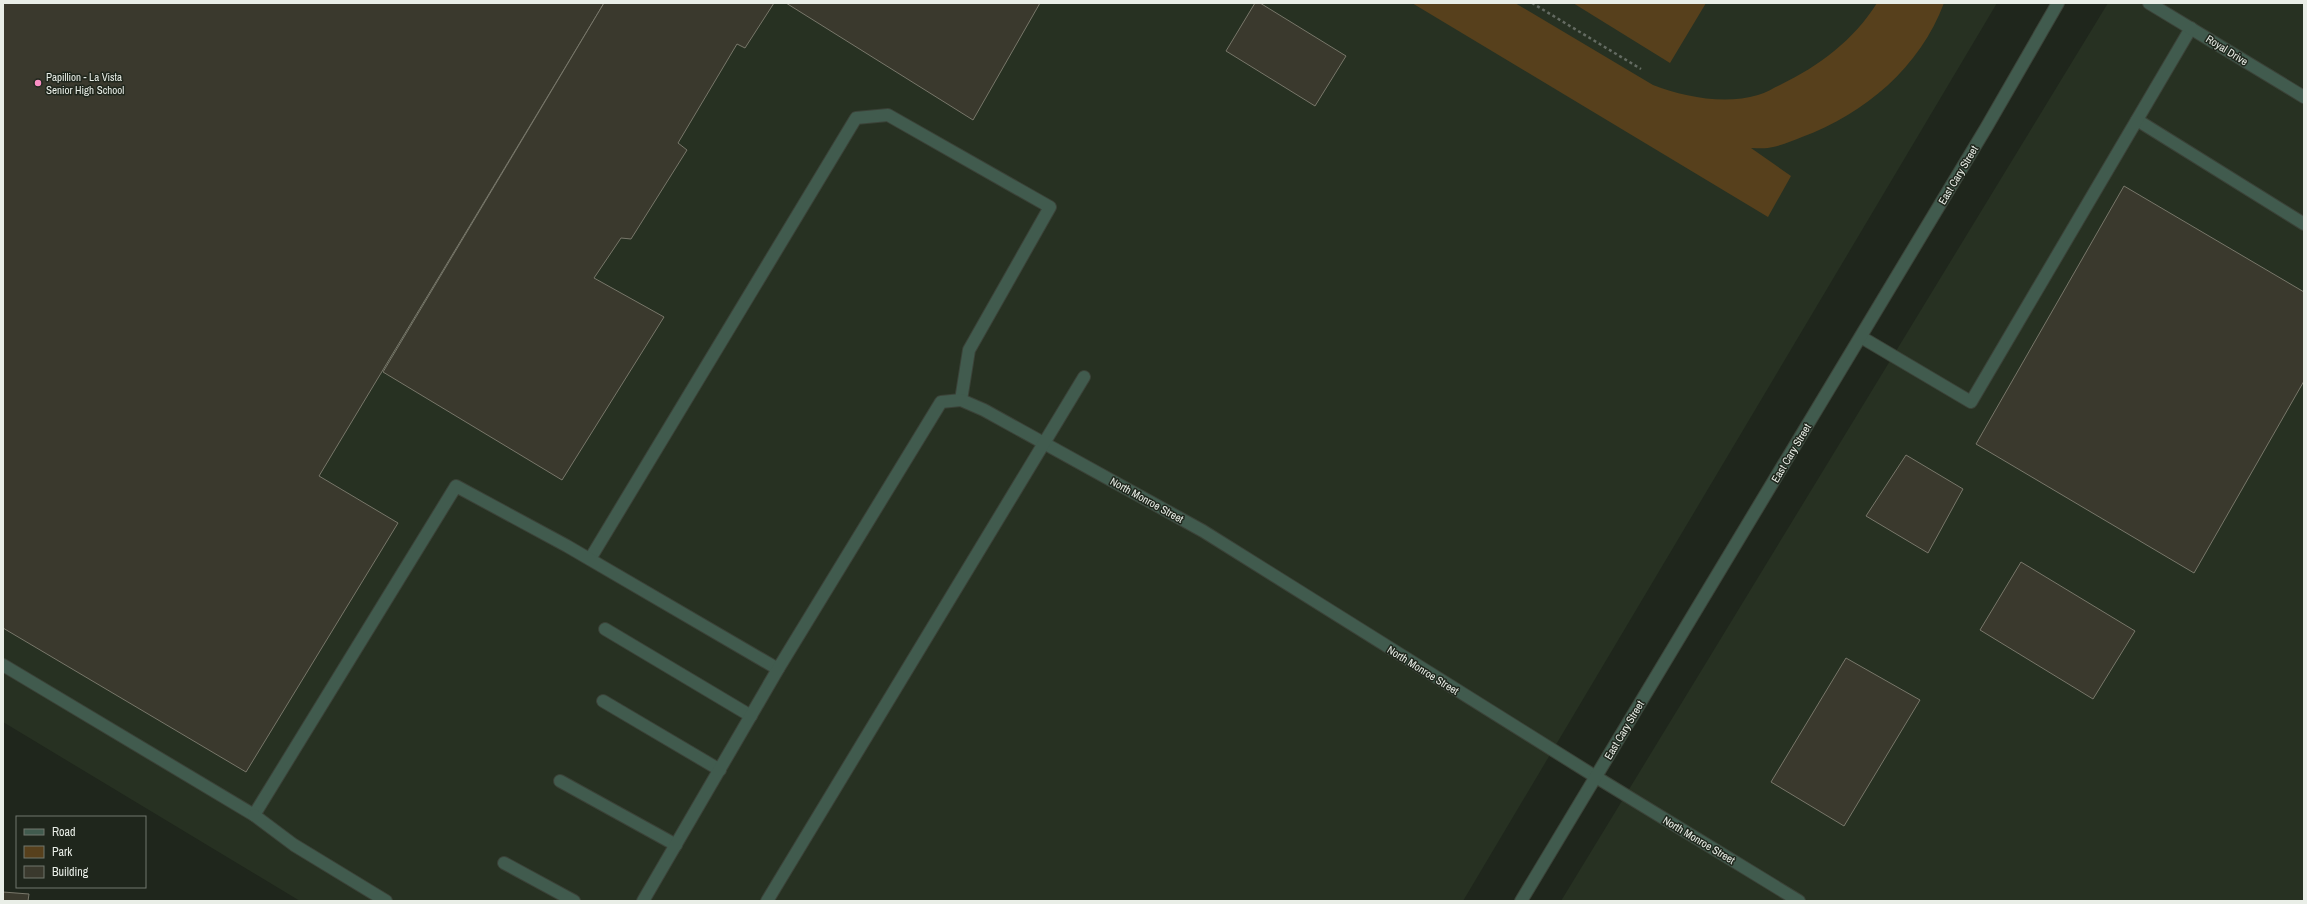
<svg xmlns="http://www.w3.org/2000/svg" width="2307" height="904" font-family="'Archivo Narrow',sans-serif">
<rect width="100%" height="100%" fill="#1f261c"/>
<!-- built -->
<g fill="#273122">
<path d="M3,3H1997L1463,901H300L3,722Z"/>
<path d="M2108,3H2304V901H1561Z"/>
</g>
<!-- green -->
<g fill="#57401c">
<path d="M1412,3H1515L1653,85C1684,97 1725,105 1758,95C1766,93 1773,88 1780,85C1819,66 1854,40 1877,3H1944C1920,67 1865,114 1802,137C1792,141 1782,145 1773,147C1766,149 1758,148 1751,148L1791,176L1768,217Z"/>
<path d="M1573,3H1706L1670,63Z"/>
</g>
<!-- building -->
<g fill="#3a392d" stroke="#78776a">
<path d="M3,3H604L319,476L398,523L246,772L3,628Z"/>
<path d="M604,3H774L745,48L737,44L678,143L687,150L631,239L621,238L594,278L664,317L562,480L383,372Z"/>
<path d="M786,3H1040L973,120Z"/>
<path d="M1255,3H1260L1346,56L1315,106L1226,51Z"/>
<path d="M2124,186L2304,292V381L2194,573L1976,444Z"/>
<path d="M1906,455L1963,489L1928,553L1866,516Z"/>
<path d="M2021,562L2135,631L2093,699L1980,630Z"/>
<path d="M1846,658L1920,700L1844,826L1771,782Z"/>
<path d="M3,892L29,894L28,901H3Z"/>
</g>
<g fill="none" stroke-linecap="round" stroke-linejoin="round">
<!-- lane casing -->
<g stroke="#3b4238" stroke-width="14">
<g id="lane">
<path d="M2137,120L2304,224"/>
<path d="M1861,337L1971,402L2191,28"/>
<path d="M590,559L856,118L888,115L1050,207L969,350L961,400"/>
<path d="M605,629L751,716"/>
<path d="M3,665L254,815L456,486L567,546L778,669"/>
<path d="M603,701L720,770"/>
<path d="M560,781L676,845"/>
<path d="M254,815L294,845L386,901"/>
<path d="M504,863L574,901"/>
<path d="M643,901L778,669L941,402L961,400L984,410L1203,531L1596,777"/>
<path d="M767,901L1084,377"/>
</g>
</g>
<!-- street casing -->
<g stroke="#3b4238" stroke-width="14">
<g id="street">
<path d="M2149,3L2304,97"/>
<path d="M1596,777L1799,901"/>
<path d="M1521,901L1986,128L2058,3"/>
</g>
</g>
<!-- path -->
<path stroke="#646b62" stroke-width="2.5" stroke-dasharray="3 3" stroke-linecap="butt" d="M1532,3L1641,69"/>
<!-- lane -->
<use href="#lane" stroke="#415b4e" stroke-width="12"/>
<!-- street -->
<use href="#street" stroke="#415b4e" stroke-width="12"/>
</g>
<!-- markers -->
<circle fill="#fb8fc4" stroke="#1f261c" stroke-width="1.5" cx="38" cy="83" r="4"/>
<g text-anchor="middle" dominant-baseline="central" stroke-width="3" stroke-linejoin="round" paint-order="stroke">
<!-- street labels -->
<g font-size="11" fill="#e9eee7" stroke="#1f261c">
<text transform="translate(2227 50) rotate(32)">Royal Drive</text>
<text transform="translate(1958 175) rotate(-59)">East Cary Street</text>
<text transform="translate(1791 453) rotate(-59)">East Cary Street</text>
<text transform="translate(1147 500) rotate(29)">North Monroe Street</text>
<text transform="translate(1423 670) rotate(32)">North Monroe Street</text>
<text transform="translate(1624 730) rotate(-59)">East Cary Street</text>
<text transform="translate(1699 840) rotate(31)">North Monroe Street</text>
</g>
<!-- poi labels -->
<g font-size="11" fill="#e9eee7" stroke="#1f261c" text-anchor="start">
<text x="46" y="77">Papillion - La Vista<tspan x="46" dy="13">Senior High School</tspan></text>
</g>
</g>
<!-- border -->
<rect width="2307" height="904" fill="none" stroke="#e9eee7" stroke-width="8"/>
<!-- legend -->
<rect x="16" y="816" width="130" height="72" fill="#1f261c" stroke="#70766d"/>
<rect x="24" y="829" width="20" height="6" fill="#415b4e" stroke="#70766d"/>
<text x="52" y="836" font-size="12" fill="#e9eee7">Road</text>
<rect x="24" y="846" width="20" height="12" fill="#57401c" stroke="#70766d"/>
<text x="52" y="856" font-size="12" fill="#e9eee7">Park</text>
<rect x="24" y="866" width="20" height="12" fill="#3a392d" stroke="#70766d"/>
<text x="52" y="876" font-size="12" fill="#e9eee7">Building</text>
</svg>
